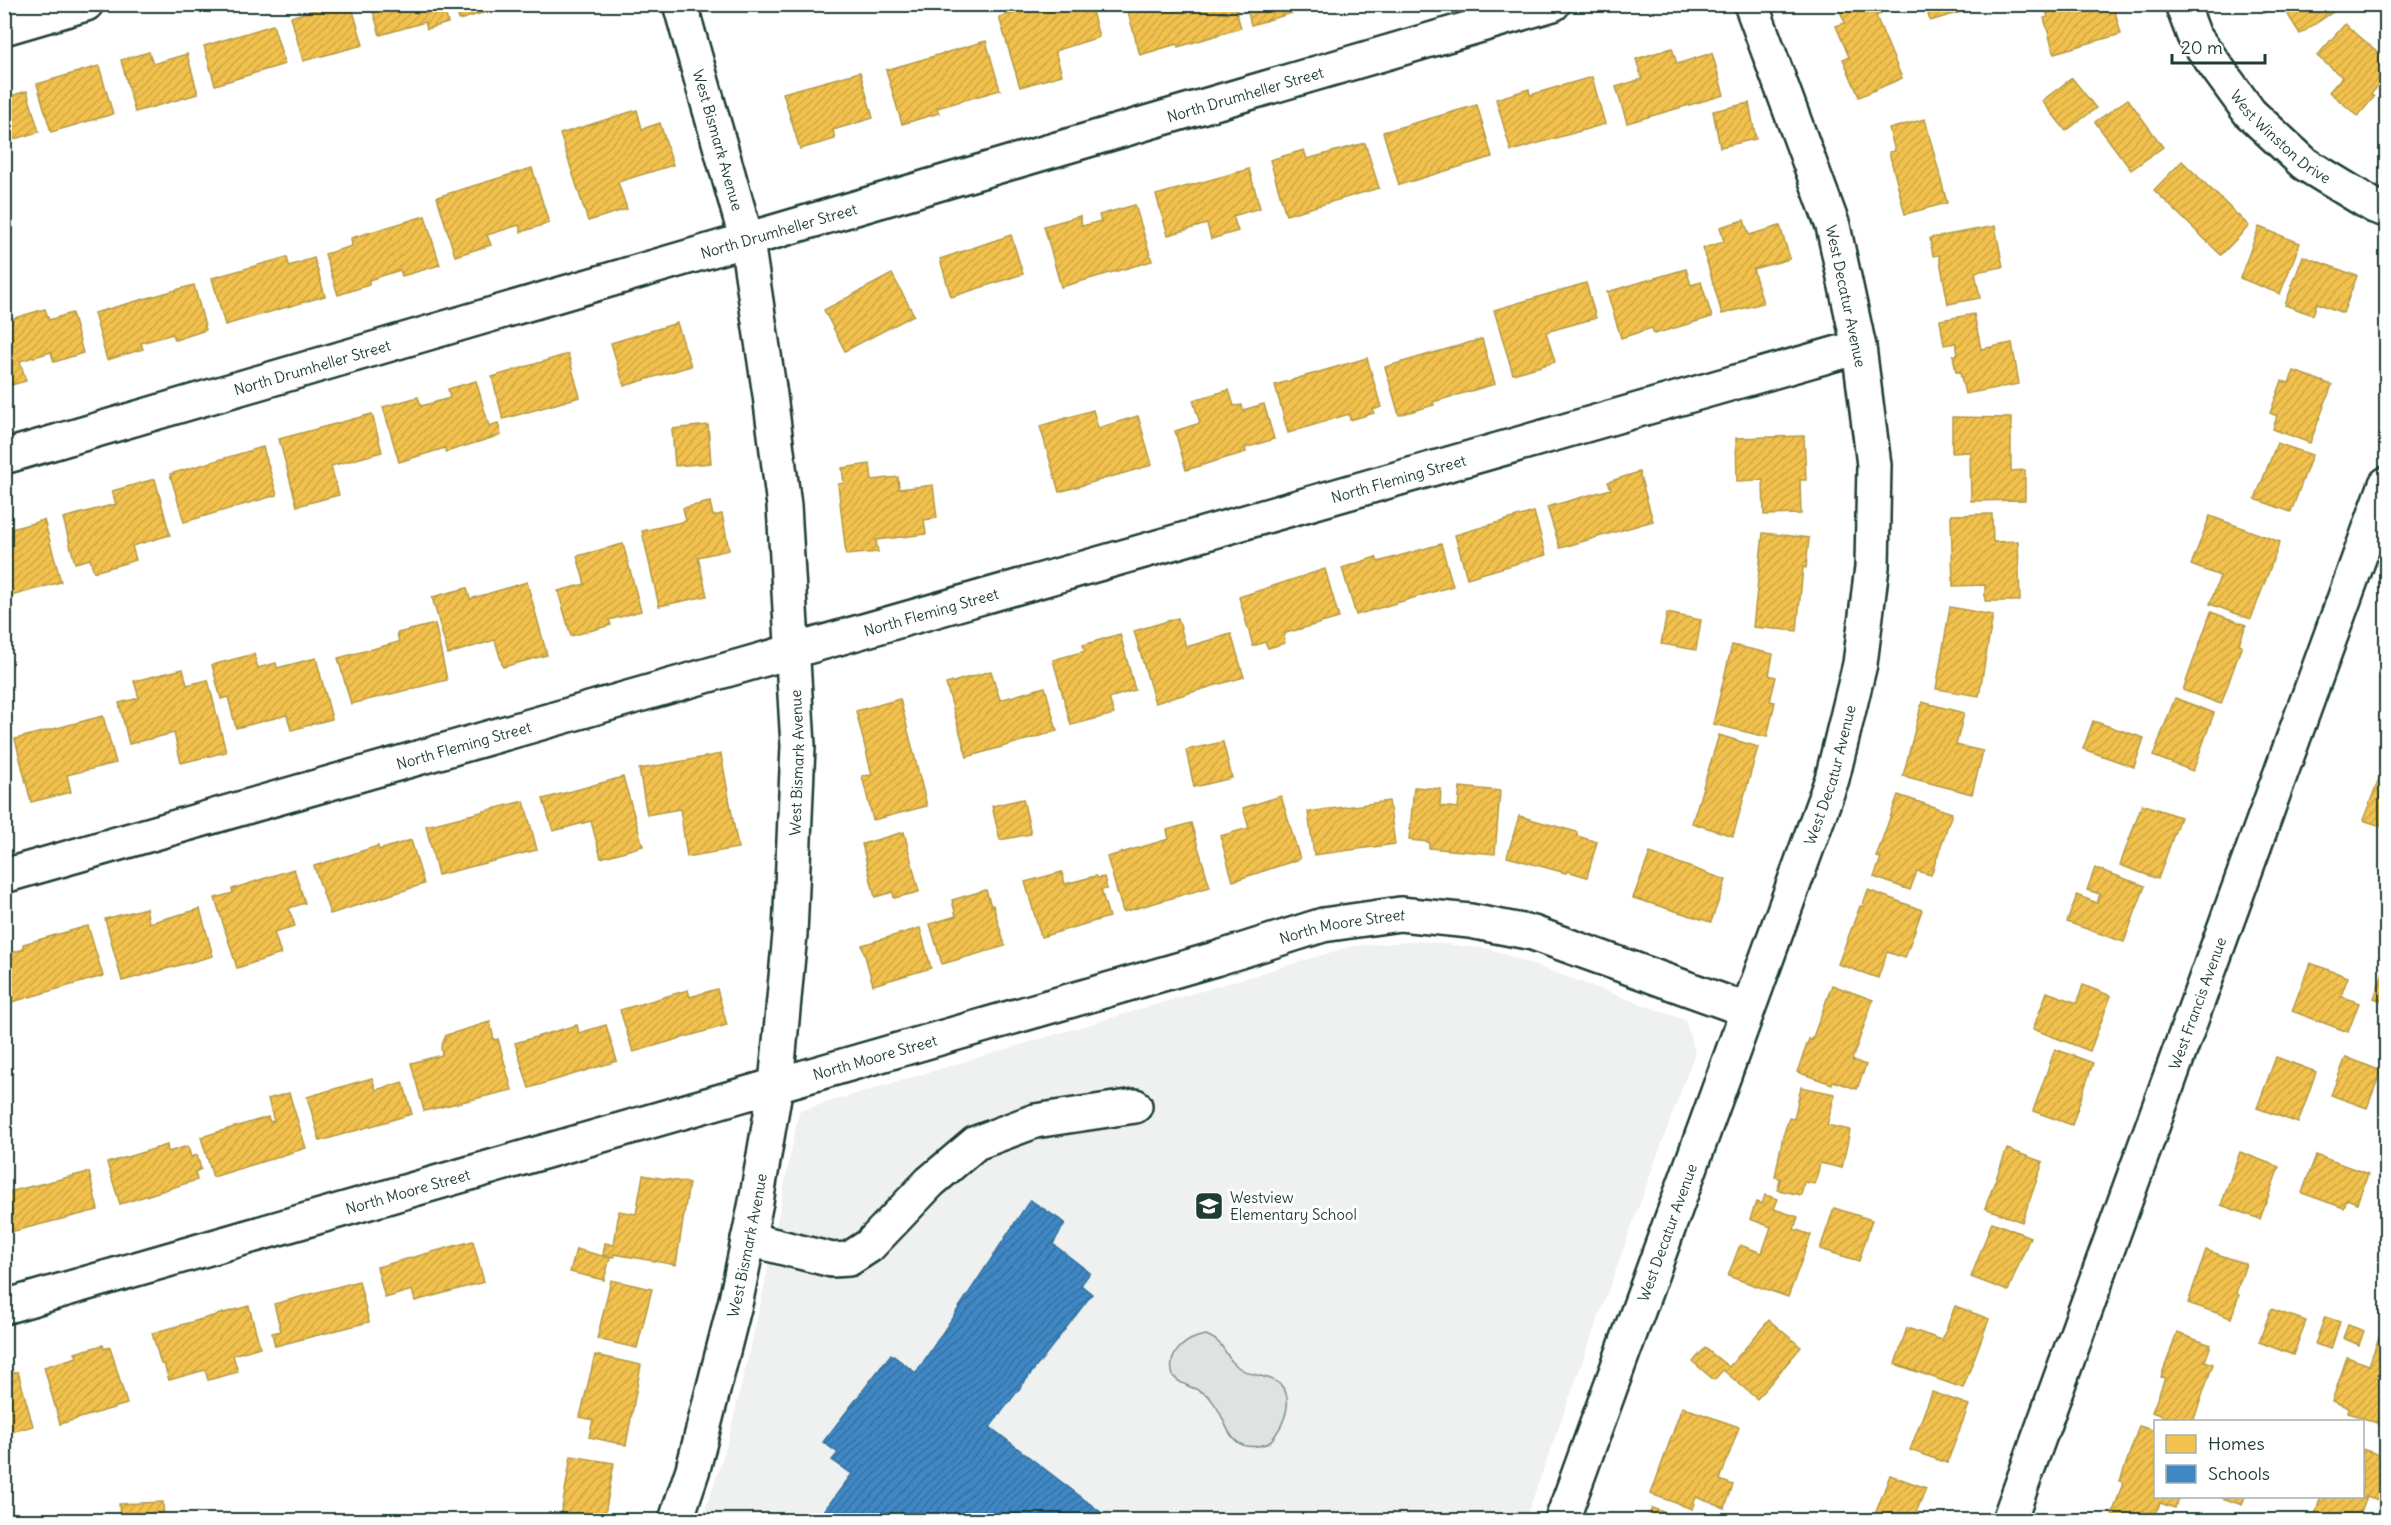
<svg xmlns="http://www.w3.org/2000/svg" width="2391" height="1525" font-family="Delius,sans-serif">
<defs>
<pattern id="homes-hatch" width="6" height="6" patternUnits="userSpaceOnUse" patternTransform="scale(1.5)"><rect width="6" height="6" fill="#f2c14e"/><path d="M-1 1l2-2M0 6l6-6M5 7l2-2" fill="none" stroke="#cfa745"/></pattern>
<pattern id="schools-hatch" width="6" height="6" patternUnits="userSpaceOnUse" patternTransform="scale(1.5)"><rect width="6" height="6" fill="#3f88c5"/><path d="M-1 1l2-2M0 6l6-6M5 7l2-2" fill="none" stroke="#3470a1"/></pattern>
</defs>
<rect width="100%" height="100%" fill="#fff"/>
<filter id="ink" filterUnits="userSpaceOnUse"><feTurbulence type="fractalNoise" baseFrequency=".0167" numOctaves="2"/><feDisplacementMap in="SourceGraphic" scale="12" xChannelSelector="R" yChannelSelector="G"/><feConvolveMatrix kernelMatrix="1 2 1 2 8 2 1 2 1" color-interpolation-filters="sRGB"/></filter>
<g filter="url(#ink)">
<!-- built -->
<path fill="#eef1f0" d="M1419,941L1490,949L1685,1020L1695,1052L1525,1520H702L728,1441L761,1302L799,1111L1352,946Z"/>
<!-- park -->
<path fill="#dee3e2" stroke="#7e908b" stroke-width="1.5" d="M1206,1335C1227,1343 1223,1356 1238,1367C1248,1375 1256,1374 1268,1378C1301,1388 1285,1426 1269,1443C1224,1459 1230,1417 1209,1397C1199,1387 1183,1388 1173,1376C1166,1353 1186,1338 1206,1335Z"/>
<!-- homes -->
<g fill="url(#homes-hatch)" stroke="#b39946" stroke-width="1.5">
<path d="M333,4H351L363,45L303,61L291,17Z"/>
<path d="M371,4H443L448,23L427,29L425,22L380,35Z"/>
<path d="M455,4H485L486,12L459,20Z"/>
<path d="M1043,4H1090L1099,37L1055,51L1062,75L1020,87L999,17Z"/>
<path d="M1234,4L1241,28L1178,47L1177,44L1140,55L1126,5Z"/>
<path d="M1246,4H1294L1296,12L1251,25Z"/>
<path d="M1837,4H1877L1881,14L1876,16L1902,78L1859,97L1843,59L1849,57L1836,26L1845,23Z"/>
<path d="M1925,4H1987L1930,21Z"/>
<path d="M2044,4H2090L2091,7L2113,4L2121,34L2054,53L2044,18L2048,17Z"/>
<path d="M2258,4H2277L2264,13Z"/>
<path d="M2281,4H2332L2336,10L2300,34Z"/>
<path d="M2345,24L2386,59V77L2371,94L2374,97L2358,116L2329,92L2342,77L2317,56Z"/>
<path d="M273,25L285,64L215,85L204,46Z"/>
<path d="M986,41L1000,90L937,108L939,113L902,124L886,70Z"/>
<path d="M1672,48L1677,64L1712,53L1724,95L1627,123L1616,87L1642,79L1636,59Z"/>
<path d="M149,52L153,64L187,54L198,94L135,112L121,60Z"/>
<path d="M99,66L113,114L51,132L37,84Z"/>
<path d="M860,72L873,118L833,130L835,139L800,149L783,93Z"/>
<path d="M1592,77L1605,124L1511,151L1496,99L1529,89L1530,95Z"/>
<path d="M2072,78L2096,108L2066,131L2042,101Z"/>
<path d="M27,91L39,132L4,142V98Z"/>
<path d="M2128,99L2163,147L2131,170L2095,122Z"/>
<path d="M1749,103L1756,139L1720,147L1713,111Z"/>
<path d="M1477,105L1492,157L1399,185L1383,132Z"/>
<path d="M637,110L642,129L660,123L673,165L618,182L627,209L588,221L560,134Z"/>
<path d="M1925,119L1947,203L1905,214L1889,152L1895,151L1889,129Z"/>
<path d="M1365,143L1379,188L1286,215L1270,160L1304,150L1307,159Z"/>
<path d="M2182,161L2249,226L2221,255L2154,190Z"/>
<path d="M532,168L549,223L521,232L519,225L487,235L491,245L455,256L437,197Z"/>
<path d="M1249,169L1260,208L1233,216L1238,231L1211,239L1207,224L1168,235L1156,195Z"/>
<path d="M1135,205L1152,261L1061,287L1044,226L1080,216L1082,226L1101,221L1099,215Z"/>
<path d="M425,216L440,265L402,276L400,270L369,280V285L338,295L325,254L352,246L351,238Z"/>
<path d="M1744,220L1749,235L1780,226L1790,259L1753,269L1763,303L1722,314L1703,248L1724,242L1720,227Z"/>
<path d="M1995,226L2003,267L1975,272L1980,298L1948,304L1939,255L1933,256L1930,238Z"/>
<path d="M2259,227L2300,243L2280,294L2240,278Z"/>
<path d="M1011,235L1023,274L951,297L940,259Z"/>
<path d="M2303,256L2357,276L2343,313L2317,303L2313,315L2285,305Z"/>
<path d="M287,257L289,266L314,258L325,296L225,325L212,278Z"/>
<path d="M1686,269L1691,285L1701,282L1712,317L1654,334L1652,328L1621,338L1607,292Z"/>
<path d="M892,274L914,315L845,351L824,310Z"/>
<path d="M1586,283L1596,318L1546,332L1555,362L1513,374L1494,310Z"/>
<path d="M194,285L206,330L175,340L173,334L141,343L143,349L107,360L94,313Z"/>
<path d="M45,309L49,320L72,313L83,353L54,362L51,352L20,361L26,381L4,387V321Z"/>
<path d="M1974,314L1981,349L2012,343L2019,384L1965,394L1960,372H1956L1953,355H1958L1956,343L1944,345L1940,320Z"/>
<path d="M677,323L691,366L624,386L611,343Z"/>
<path d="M1482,339L1495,384L1433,402L1434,405L1399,415L1385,367Z"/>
<path d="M568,354L580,397L503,419L492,377Z"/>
<path d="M1367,358L1381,407L1373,410L1374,413L1350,420L1349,414L1288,433L1275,385Z"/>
<path d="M2294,371L2332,385L2310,443L2273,429L2277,416L2270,413L2282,381L2289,383Z"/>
<path d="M476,381L489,426L498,423L501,435L446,452L445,448L399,462L383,407L418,397L421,406L450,398L448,389Z"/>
<path d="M1229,390L1234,406L1242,405L1243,410L1264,404L1274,439L1245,448L1246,452L1186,470L1175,431L1200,423L1193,400Z"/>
<path d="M1093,410L1098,428L1138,416L1152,465L1059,492L1040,426Z"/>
<path d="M372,414L382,452L331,466L339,495L297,506L279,439Z"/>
<path d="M1952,417L2011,418V471L2025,470V500L1971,501L1970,452L1952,453Z"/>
<path d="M708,425L711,463L675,466L672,429Z"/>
<path d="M1804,436L1806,480H1800L1801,514L1764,515L1763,480L1737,481L1736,438Z"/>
<path d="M2277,443L2312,455L2291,512L2255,499Z"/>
<path d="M263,447L277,495L184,522L170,474Z"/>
<path d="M870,464L872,480L898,477L899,489L933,485L937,518L924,520L926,534L876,540L878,552L846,555L838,484L844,483L842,468Z"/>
<path d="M1639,472L1653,521L1560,548L1547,507L1611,489L1608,482Z"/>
<path d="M155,479L170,535L132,546L136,560L94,572L90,559L75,563L63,518L116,504L112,491Z"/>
<path d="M710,502L713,516L722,514L729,550L698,557L707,596L659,606L642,531L686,521L683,508Z"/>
<path d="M1534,512L1546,555L1467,578L1455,535Z"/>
<path d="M1992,514L1993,542L2018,541L2020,601H1985V585L1953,586L1951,515Z"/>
<path d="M2210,516L2280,542L2251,619L2210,604L2220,576L2191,565Z"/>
<path d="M44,520L61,582L4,598V555L10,553L4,531Z"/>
<path d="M1763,533L1809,538L1806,568L1803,567L1797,631L1753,627Z"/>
<path d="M623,544L641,611L609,620L611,625L571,636L558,591L585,584L577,556Z"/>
<path d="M1441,544L1453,586L1356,615L1342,568L1376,557L1378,562Z"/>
<path d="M1325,569L1339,618L1286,633L1284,637L1285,643L1268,648L1265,642L1253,646L1239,597Z"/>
<path d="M527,582L547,655L503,667L495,640L448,654L432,597L467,588L470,599Z"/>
<path d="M1950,607L1993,615L1979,696L1936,689Z"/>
<path d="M2211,612L2246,625L2239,644L2242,645L2221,704L2183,690Z"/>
<path d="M1667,613L1701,620L1696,650L1661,644Z"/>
<path d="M1178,618L1186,647L1231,634L1244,677L1155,703L1134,631Z"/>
<path d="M435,624L447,680L351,704L338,658L399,642L397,633Z"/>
<path d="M1120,634L1135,690L1109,698L1114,714L1071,725L1053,660L1085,651L1083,645Z"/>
<path d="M1732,645L1773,654L1769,675L1776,677L1770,701L1775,702L1767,737L1713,724Z"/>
<path d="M254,654L258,668L276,663L277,668L316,658L332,719L291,730L287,715L236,728L228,697L221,699L212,665Z"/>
<path d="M183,669L187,685L208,680L226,752L181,763L174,733L129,744L119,703L139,698L134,681Z"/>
<path d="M991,671L1000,700L1045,687L1057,731L967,757L946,684Z"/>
<path d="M2175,698L2214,713L2193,771L2153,756Z"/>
<path d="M900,699L927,806L873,820L862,776L872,775L856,711Z"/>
<path d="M1922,702L1964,713L1956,745L1983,751L1972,794L1903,776Z"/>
<path d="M103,716L116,763L67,775L71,792L31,802L15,739Z"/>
<path d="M2093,721L2144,738L2134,767L2083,749Z"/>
<path d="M1719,735L1758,747L1733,836L1692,823Z"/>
<path d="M1223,742L1232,778L1194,787L1186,750Z"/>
<path d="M721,754L738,848L687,857L680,809L647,815L639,769Z"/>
<path d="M2384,766L2386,767V828L2363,820Z"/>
<path d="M4,773L13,801L4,804Z"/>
<path d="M623,777L643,846L601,858L591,821L553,831L543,799Z"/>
<path d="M1414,787L1441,789L1440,806L1458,808L1460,787L1500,791L1495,854L1429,848V842L1409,840Z"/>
<path d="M1898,795L1952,813L1931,875L1917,871L1910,890L1874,877L1881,858L1876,857Z"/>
<path d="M1281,796L1300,859L1233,881L1220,836L1249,828L1243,808Z"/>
<path d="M1023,799L1031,834L1000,840L992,806Z"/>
<path d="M524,801L537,850L438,875L426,826Z"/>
<path d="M1389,801L1395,844L1314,855L1308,812Z"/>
<path d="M2142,804L2180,817L2158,879L2120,865Z"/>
<path d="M1519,816L1577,832V836L1597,842L1587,877L1567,871L1566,873L1507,857Z"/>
<path d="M1191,823L1210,887L1123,912L1107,857L1169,839L1167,830Z"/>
<path d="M904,832L919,892L894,898L893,892L875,897L862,844Z"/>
<path d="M411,840L424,884L330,914L314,866L378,846L379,850Z"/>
<path d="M1650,853L1726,880L1711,922L1633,898Z"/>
<path d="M2095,868L2145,886L2124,942L2067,922L2077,895L2097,903L2100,894L2087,890Z"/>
<path d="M294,869L305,903L289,908L295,926L274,932L281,954L237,968L215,898L233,893L232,889Z"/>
<path d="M1062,872L1065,884L1096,876L1097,878L1104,877L1107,889L1101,890L1109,917L1041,937L1025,882Z"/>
<path d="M986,890L991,906L993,905L1005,946L942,964L930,924L956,916L952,900Z"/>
<path d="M1868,890L1922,910L1905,958L1887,952L1878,978L1838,964L1860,906L1862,907Z"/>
<path d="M146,908L149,923L200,909L213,956L122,981L105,919Z"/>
<path d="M88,926L103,976L5,1004L4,955L24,949L23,944Z"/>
<path d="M920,928L931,968L873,985L862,945Z"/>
<path d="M2310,963L2348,977L2341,996L2359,1003L2348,1032L2292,1011Z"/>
<path d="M2386,965V1003L2374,998Z"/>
<path d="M1832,985L1873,1000L1852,1060L1866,1065L1857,1089L1833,1081L1832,1084L1797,1072L1809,1039L1812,1040Z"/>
<path d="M2083,985L2111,996L2090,1051L2033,1029L2047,992L2077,1003Z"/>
<path d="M717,989L727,1025L633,1052L620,1010L688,990L690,997Z"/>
<path d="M490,1022L494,1040L498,1039L512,1090L424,1111L411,1063L442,1055L441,1047L446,1035Z"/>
<path d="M577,1025L579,1033L606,1025L617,1061L529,1088L515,1043Z"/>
<path d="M2055,1049L2093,1063L2072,1125L2033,1111Z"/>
<path d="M2276,1057L2316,1072L2298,1123L2257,1108Z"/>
<path d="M2346,1057L2381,1071L2367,1108L2331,1095Z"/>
<path d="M372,1078L376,1090L403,1082L412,1114L320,1141L307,1097Z"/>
<path d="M1801,1087L1835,1094L1827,1125L1850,1130L1842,1168L1820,1163L1815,1184L1804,1182L1801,1195L1778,1190L1780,1178L1775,1177L1783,1136L1789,1118L1794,1119Z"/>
<path d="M289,1093L306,1148L213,1177L201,1137L268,1117L270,1122L274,1121L268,1099Z"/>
<path d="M167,1145L168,1152L188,1146L191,1157L197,1155L201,1169L195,1172L197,1180L120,1204L107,1163Z"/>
<path d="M2007,1149L2043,1162L2022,1222L1985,1208Z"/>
<path d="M2240,1152L2279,1167L2260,1219L2221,1205Z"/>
<path d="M2316,1155L2368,1174L2357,1203L2347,1199L2344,1208L2302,1193Z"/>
<path d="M89,1172L98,1210L10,1232L4,1213V1193Z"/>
<path d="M643,1175L689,1183L676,1265L614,1254V1257L603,1255L605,1243L614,1245L619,1211L636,1214Z"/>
<path d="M1765,1195L1778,1199L1774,1209L1798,1217L1794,1229L1811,1235L1788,1297L1728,1276L1740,1245L1762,1253L1771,1227L1750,1219L1756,1202L1762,1204Z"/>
<path d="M1834,1208L1872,1220L1859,1261L1820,1249Z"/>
<path d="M1992,1222L2030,1237L2008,1291L1971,1277Z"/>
<path d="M473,1241L484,1282L415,1301L412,1290L385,1298L377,1267Z"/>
<path d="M576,1249L610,1258L604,1280L570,1272Z"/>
<path d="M2206,1250L2246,1264L2236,1293L2239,1295L2231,1318L2188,1303Z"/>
<path d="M611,1280L652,1289L637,1348L597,1339Z"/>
<path d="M359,1281L369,1322L275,1346L272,1333L281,1331L274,1304Z"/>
<path d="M249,1306L260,1347L233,1355L238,1372L208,1380L205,1370L169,1380L164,1364H161L152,1333Z"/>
<path d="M1955,1306L1989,1319L1963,1388L1895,1364L1907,1328L1942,1340Z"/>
<path d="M2271,1309L2306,1321L2293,1355L2259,1342Z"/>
<path d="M2325,1317L2340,1322L2331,1349L2315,1344Z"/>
<path d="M1769,1320L1801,1347L1757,1399L1723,1370L1714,1380L1693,1362L1705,1348L1729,1367Z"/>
<path d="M2348,1325L2364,1331L2359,1345L2343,1338Z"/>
<path d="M2177,1333L2211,1345L2205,1361L2213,1364L2193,1422H2178L2152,1412L2165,1378L2161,1377Z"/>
<path d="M2379,1337L2386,1340V1418L2384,1425L2348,1413L2349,1408L2332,1401L2347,1357L2369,1365Z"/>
<path d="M103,1345L104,1349L110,1347L127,1404L60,1424L44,1367L77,1357L75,1353Z"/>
<path d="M595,1355L641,1365L626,1445L589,1437L593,1420L580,1417Z"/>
<path d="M18,1372L33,1426L4,1434V1375Z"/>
<path d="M1932,1392L1969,1405L1947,1463L1910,1450Z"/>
<path d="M1682,1407L1739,1427L1720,1480L1733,1485L1725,1508L1696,1497L1692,1509L1651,1494Z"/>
<path d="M2139,1426L2156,1431V1496H2180L2175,1508L2160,1503L2153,1520H2128L2112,1515L2123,1482L2120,1481Z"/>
<path d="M2362,1449L2386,1457L2385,1502L2366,1496L2357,1520H2320L2314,1518L2321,1496H2362Z"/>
<path d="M571,1456L614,1463L604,1520H560Z"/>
<path d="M1890,1475L1926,1488L1913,1520H1873Z"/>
<path d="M2217,1496H2245L2242,1505Z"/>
<path d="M163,1502L164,1520H120L119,1504Z"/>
<path d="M1652,1508L1685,1520H1647Z"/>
<path d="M322,1517L323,1520H282V1519Z"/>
</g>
<!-- schools -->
<path fill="url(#schools-hatch)" stroke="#35729a" stroke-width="1.5" d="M1030,1200L1065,1223L1053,1244L1090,1273L1081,1285L1092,1294L990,1427L1111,1520H817L852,1474L832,1460L838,1453L823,1442L891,1354L916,1373Z"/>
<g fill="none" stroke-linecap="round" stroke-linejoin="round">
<!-- minor casing -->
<g stroke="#1f3d34" stroke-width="38">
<g id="minor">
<path id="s1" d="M2182,4L2194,36L2250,113L2305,164L2374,206L2386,210"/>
<path d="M4,28L86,4"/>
<path id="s2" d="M4,457L1553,4"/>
<path id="s3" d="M4,876L1859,347"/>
<path d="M748,1239L832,1260L849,1259L869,1246L930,1182L976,1143L1035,1121L1135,1106"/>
<path id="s4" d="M4,1307L1215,959L1323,925L1400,914L1470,921L1533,933L1747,1010"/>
<path id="s5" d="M676,1520L693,1469L736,1300L756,1202L776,1085L790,934L798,746L784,506L770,395L747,241L680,4"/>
<path id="s6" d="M1562,1520L1832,779L1860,664L1872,567L1874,465L1859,347L1833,226L1751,4"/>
</g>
</g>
<!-- major casing -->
<g stroke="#1f3d34" stroke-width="38">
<g id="major">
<path id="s7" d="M2009,1520L2386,484"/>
</g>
</g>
<!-- minor -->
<use href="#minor" stroke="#fff" stroke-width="33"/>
<!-- major -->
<use href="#major" stroke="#fff" stroke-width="33"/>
</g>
</g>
<!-- icons -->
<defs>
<g id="school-square" transform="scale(1.5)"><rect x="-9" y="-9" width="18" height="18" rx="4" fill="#1f3d34" stroke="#fff"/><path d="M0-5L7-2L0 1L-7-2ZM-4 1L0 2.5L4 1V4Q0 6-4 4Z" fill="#fff"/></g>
</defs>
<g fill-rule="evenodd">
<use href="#school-square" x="1209" y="1206"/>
</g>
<g text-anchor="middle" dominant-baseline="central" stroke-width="6" stroke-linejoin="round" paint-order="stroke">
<!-- street labels -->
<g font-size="15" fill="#1f3d34" stroke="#fff">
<text stroke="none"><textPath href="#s2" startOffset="1293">North Drumheller Street</textPath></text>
<text stroke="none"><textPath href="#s1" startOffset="168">West Winston Drive</textPath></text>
<text transform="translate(718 140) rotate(74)">West Bismark Avenue</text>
<text stroke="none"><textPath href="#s2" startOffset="807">North Drumheller Street</textPath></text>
<text transform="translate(1846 296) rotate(78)">West Decatur Avenue</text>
<text stroke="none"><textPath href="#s2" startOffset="321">North Drumheller Street</textPath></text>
<text stroke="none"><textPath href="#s3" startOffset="1450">North Fleming Street</textPath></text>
<text stroke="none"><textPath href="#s3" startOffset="964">North Fleming Street</textPath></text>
<text stroke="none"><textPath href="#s3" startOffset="478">North Fleming Street</textPath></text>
<text stroke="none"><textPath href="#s5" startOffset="770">West Bismark Avenue</textPath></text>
<text stroke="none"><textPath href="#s6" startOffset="792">West Decatur Avenue</textPath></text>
<text stroke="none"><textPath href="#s4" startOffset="1392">North Moore Street</textPath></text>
<text stroke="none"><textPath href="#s7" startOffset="550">West Francis Avenue</textPath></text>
<text stroke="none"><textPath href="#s4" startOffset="906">North Moore Street</textPath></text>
<text stroke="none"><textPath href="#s4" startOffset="420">North Moore Street</textPath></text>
<text stroke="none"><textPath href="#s6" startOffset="306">West Decatur Avenue</textPath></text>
<text stroke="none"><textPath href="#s5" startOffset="284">West Bismark Avenue</textPath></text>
</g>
<!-- poi labels -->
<g font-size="15" fill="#1f3d34" stroke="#fff" text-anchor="start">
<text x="1230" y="1197">Westview<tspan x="1230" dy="17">Elementary School</tspan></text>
</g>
</g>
<!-- margin -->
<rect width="2391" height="1525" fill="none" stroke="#fff" stroke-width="24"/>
<rect x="12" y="12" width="2367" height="1501" fill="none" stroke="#1f3d34" stroke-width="2" filter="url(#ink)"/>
<!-- legend -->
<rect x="2154" y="1420" width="210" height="78" fill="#ffffff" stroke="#a5b1ae" stroke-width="1.5"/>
<rect x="2166" y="1435" width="30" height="18" fill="#f2c14e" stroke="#a5b1ae" stroke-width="1.5"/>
<text x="2208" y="1450" font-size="18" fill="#1f3d34">Homes</text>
<rect x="2166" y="1465" width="30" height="18" fill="#3f88c5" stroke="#a5b1ae" stroke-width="1.5"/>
<text x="2208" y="1480" font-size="18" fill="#1f3d34">Schools</text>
<!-- scale -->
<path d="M2172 54v9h93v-9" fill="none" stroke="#1f3d34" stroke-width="3"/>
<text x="2181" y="54" font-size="18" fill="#1f3d34" stroke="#ffffff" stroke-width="4.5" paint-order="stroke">20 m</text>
</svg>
